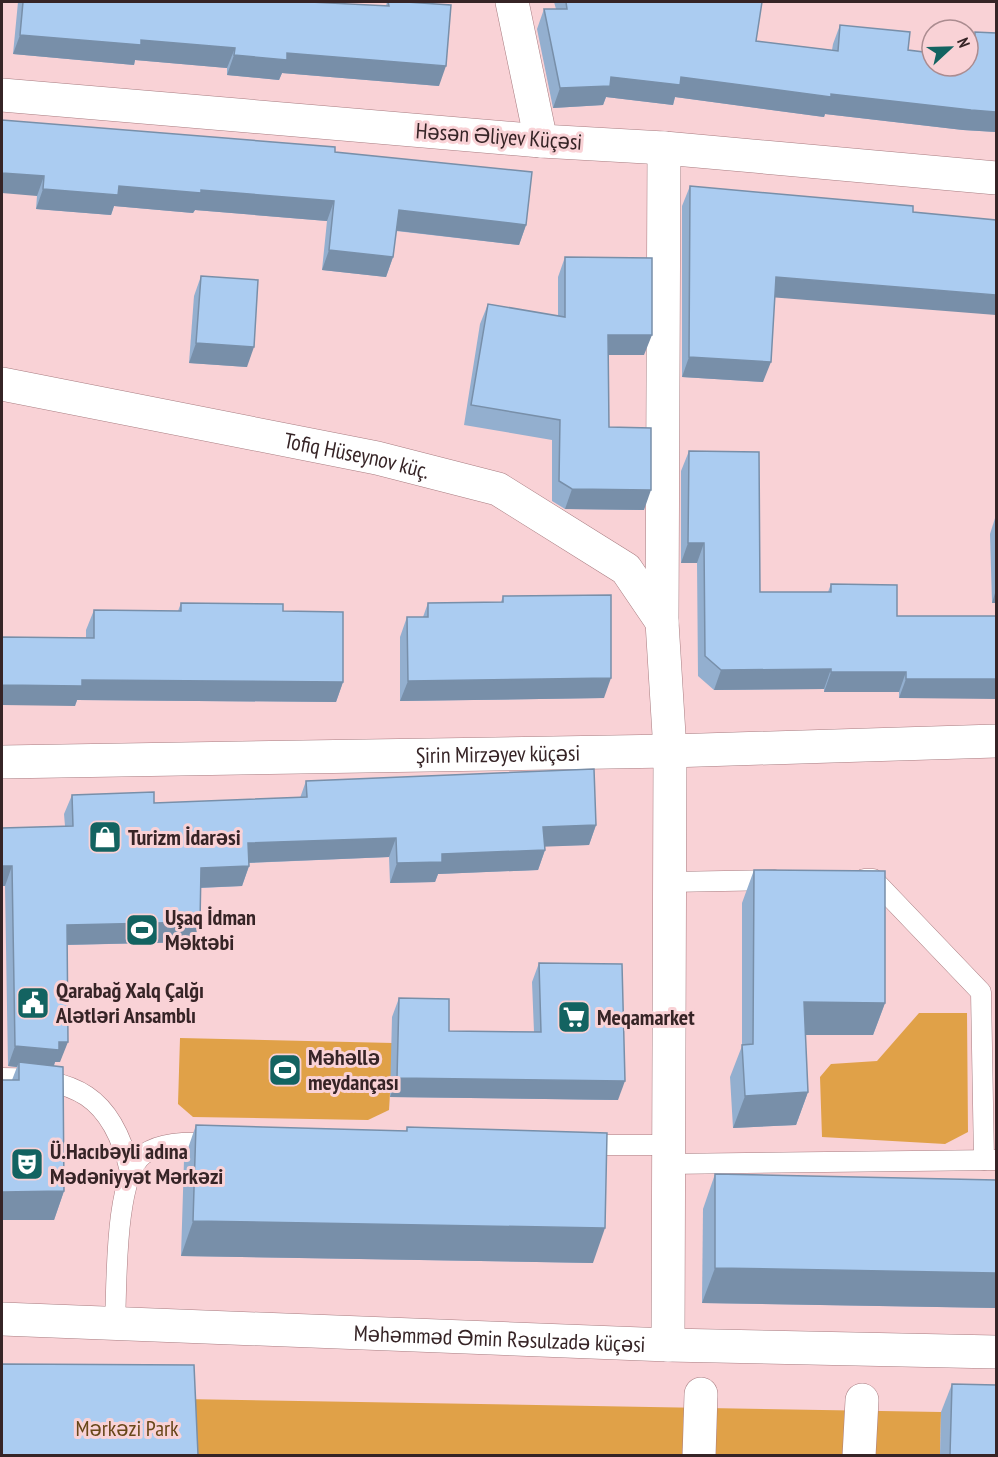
<svg xmlns="http://www.w3.org/2000/svg" width="998" height="1457" font-family="'PT Sans Narrow',sans-serif">
<rect width="100%" height="100%" fill="#f9d2d6"/>
<!-- green -->
<g fill="#e0a148">
<path d="M919,1013H967L968,1132L945,1144L822,1137L820,1077L831,1064L877,1061Z"/>
<path d="M180,1038L393,1043L389,1110L368,1120L193,1117L178,1104Z"/>
<path d="M182,1399L941,1412L940,1456H2Z"/>
</g>
<g fill="none" stroke-linecap="round" stroke-linejoin="round">
<!-- lane casing -->
<g stroke="#a87c80" stroke-width="21">
<g id="lane">
<path d="M864,879H873L981,992L984,1160"/>
<path d="M670,882L775,880"/>
<path d="M2,1078C75,1078 112,1095 130,1171"/>
<path d="M581,1145H667"/>
<path d="M668,1164L996,1160"/>
<path d="M115,1323C117,1287 114,1175 144,1154C165,1140 191,1143 215,1143"/>
</g>
</g>
<!-- street casing -->
<g stroke="#a87c80" stroke-width="34">
<g id="street">
<path d="M2,95L541,141"/>
<path d="M664,148L662,622L670,751L668,1345"/>
<path id="s1" d="M2,384L377,458L498,489L626,569L662,622"/>
<path d="M699,1456L701,1394"/>
<path d="M859,1456L862,1400"/>
</g>
</g>
<!-- secondary casing -->
<g stroke="#a87c80" stroke-width="34">
<g id="secondary">
<path d="M512,2L541,141L664,148L996,178"/>
<path id="s2" d="M2,762L670,751L996,741"/>
<path id="s3" d="M2,1319L668,1345L996,1352"/>
</g>
</g>
<!-- lane -->
<use href="#lane" stroke="#fff" stroke-width="20"/>
<!-- street -->
<use href="#street" stroke="#fff" stroke-width="33"/>
<!-- secondary -->
<use href="#secondary" stroke="#fff" stroke-width="33"/>
</g>
<!-- wall -->
<g fill="#93afcf">
<path d="M18,2H310L386,6L387,2H406L439,86L282,73L279,80L227,75V68L135,60L134,65L13,54Z"/>
<path d="M554,2H762L756,41L832,50L833,44L840,25L908,50L968,66V52L975,32L996,33V132L963,130L825,114L824,117L675,97L673,105L606,97L603,105L553,108L537,29L544,9H556Z"/>
<path d="M2,120L335,152L526,225L519,245L396,231L393,257L386,277L322,270L327,221L195,210L193,213L114,206L111,215L36,209L37,196Z"/>
<path d="M690,186L775,297L763,382L682,377V206Z"/>
<path d="M565,257L644,355H609V427L644,510L565,509L552,501V440L464,425L480,324L488,304L558,316V277Z"/>
<path d="M201,276L247,367L189,363L194,296Z"/>
<path d="M689,451L760,592H828L831,584L897,616H996L899,698V692H824V689L714,690L698,676L697,563H681V471Z"/>
<path d="M996,515V603H992L990,534Z"/>
<path d="M503,596L604,698L400,701V637L407,617H423L428,603L501,602Z"/>
<path d="M181,603L283,611L343,682L336,702L77,700L75,706L86,638V630L94,610L178,611Z"/>
<path d="M306,781L596,825L589,845L545,846V850L538,870L438,874L435,882L390,883L389,857L249,863V866L242,886L201,888L193,942L67,945L60,1062H55L54,1066L64,1191L54,1220L12,1080L17,1067L8,1066L5,886L2,828L65,826L64,814L72,795L154,803L300,798Z"/>
<path d="M754,870L885,1003L873,1035H805L808,1092L796,1125L733,1128L730,1077L742,1046V903Z"/>
<path d="M539,963L618,1100L390,1097L392,1017L399,998L449,1031L534,1032L532,982Z"/>
<path d="M196,1125L406,1131L407,1127L593,1263L181,1256L184,1160Z"/>
<path d="M715,1174L996,1180V1308L702,1303L703,1209Z"/>
<path d="M952,1384L996,1455H940L941,1412Z"/>
</g>
<!-- shaded-wall -->
<g fill="#788fa9">
<path d="M20,35L141,40L235,48L227,68L135,60L134,65L13,54Z"/>
<path d="M287,53L446,66L439,86L282,73L279,80L227,75L234,55Z"/>
<path d="M611,77H681L996,112V132L963,130L825,114L824,117L675,97L673,105L606,97L603,105L553,108L560,88Z"/>
<path d="M2,173L44,176L37,196L2,193Z"/>
<path d="M119,186L201,190L334,201L327,221L195,210L193,213L114,206L111,215L36,209L43,189Z"/>
<path d="M399,210L526,225L519,245L391,230Z"/>
<path d="M329,250L393,257L386,277L322,270Z"/>
<path d="M776,277L996,295V315L769,297Z"/>
<path d="M608,335H652L644,355H601Z"/>
<path d="M196,343L254,347L247,367L189,363Z"/>
<path d="M689,357L771,362L763,382L682,377Z"/>
<path d="M572,489L651,490L644,510L565,509Z"/>
<path d="M688,543H704L697,563H681Z"/>
<path d="M996,590V603H992Z"/>
<path d="M831,669L824,689L714,690L721,670Z"/>
<path d="M831,672H906L899,692H824Z"/>
<path d="M611,678L604,698L400,701L408,681Z"/>
<path d="M906,679H996V699L899,698Z"/>
<path d="M82,680L343,682L336,702L77,700L75,706L2,705V685Z"/>
<path d="M596,825L589,845L536,847L543,827Z"/>
<path d="M396,838L389,857L241,863L248,843Z"/>
<path d="M545,850L538,870L438,874L435,882L390,883L397,863L442,854Z"/>
<path d="M2,866H12L5,886H2Z"/>
<path d="M249,866L242,886L194,888L201,868Z"/>
<path d="M200,922L193,942L60,945L67,925Z"/>
<path d="M804,1002L885,1003L873,1035H792Z"/>
<path d="M59,1042H68L60,1062H55L52,1070L19,1062L17,1067L8,1066L15,1046Z"/>
<path d="M397,1078L625,1081L618,1100L390,1097Z"/>
<path d="M808,1092L796,1125L733,1128L745,1096Z"/>
<path d="M64,1191L54,1220H2V1192Z"/>
<path d="M193,1221L605,1228L593,1263L181,1256Z"/>
<path d="M715,1268L996,1273V1308L702,1303Z"/>
</g>
<!-- building -->
<g fill="#abccf1" stroke="#788fa9" stroke-width="1.5">
<path d="M23,2H310L389,6L388,2H406L451,5L446,66L287,53V60L234,55L235,48L141,40V45L20,35Z"/>
<path d="M566,2H762L756,41L838,51L840,25L910,32L908,50L932,53V66H968V57L974,58L975,32L996,33V112L971,110L831,94V97L681,77L680,85L611,77L610,86L560,88L544,9H567Z"/>
<path d="M2,120L335,147V152L532,172L526,225L399,210L393,257L329,250L334,201L201,190V193L119,186L118,195L43,189L44,176L2,173Z"/>
<path d="M690,186L913,206V212L996,220V295L776,277L771,362L689,357Z"/>
<path d="M565,257L652,258V335H608L609,427L651,428V490L572,489L559,481L560,420L471,405L488,304L565,317Z"/>
<path d="M201,276L258,280L254,347L196,343Z"/>
<path d="M689,451L759,452L760,592H831V584L897,585V616H996V679H906V672H831V669L721,670L705,656L704,543H688Z"/>
<path d="M611,595V678L408,681L407,617H428V603L503,602V596Z"/>
<path d="M181,603L283,604V611L343,612V682L82,680V686L2,685V637L94,638V610L181,611Z"/>
<path d="M594,769L596,825L543,827L545,850L442,854V862L397,863L396,838L248,843L249,866L201,868L200,922L67,925L68,1042H59V1050L15,1046L12,866H2V828L73,826L72,795L154,792V803L307,797L306,781Z"/>
<path d="M754,870L885,871V1003L804,1002L808,1092L745,1096L742,1045L753,1044Z"/>
<path d="M539,963L622,964L625,1081L397,1078L399,998L449,999V1031L541,1032Z"/>
<path d="M19,1062L63,1067L64,1191L2,1192V1080H19Z"/>
<path d="M196,1125L407,1131V1127L607,1133L605,1228L193,1221Z"/>
<path d="M715,1174L996,1180V1273L715,1268Z"/>
<path d="M2,1364L194,1365L198,1455H2Z"/>
<path d="M952,1384L996,1385V1455H950Z"/>
</g>
<!-- icons -->
<defs>
<g id="shop-square" transform="scale(1.725)"><rect x="-9" y="-9" width="18" height="18" rx="4" fill="#136361" stroke="#f9d2d6"/><path d="M-5-2.5h2.3a2.7 3.5 0 0 1 5.4 0H5L5.5 6h-11ZM-1.5-2.5h3a1.5 2.3 0 0 0-3 0Z" fill="#fff"/></g>
<g id="stadium-square" transform="scale(1.725)"><rect x="-9" y="-9" width="18" height="18" rx="4" fill="#136361" stroke="#f9d2d6"/><path d="M0-5a6.5 5 0 1 0 0 10a6.5 5 0 1 0 0-10ZM-3.5-1.8h7v3.6h-7Z" fill="#fff"/></g>
<g id="civic-square" transform="scale(1.725)"><rect x="-9" y="-9" width="18" height="18" rx="4" fill="#136361" stroke="#f9d2d6"/><path d="M-.6-6.5H3V-4.5H.6V-3L4-1V1h2V6H-6V1h2V-1L-.6-3ZM-1.2 2.5V6h2.4V2.5Z" fill="#fff"/></g>
<g id="supermarket-square" transform="scale(1.725)"><rect x="-9" y="-9" width="18" height="18" rx="4" fill="#136361" stroke="#f9d2d6"/><path d="M-6-5.5h2.5l.6 2H6L4.5 2H-2.5L-4.4-4H-6ZM-1.5 3.2a1.3 1.3 0 1 0 .1 0ZM3 3.2a1.3 1.3 0 1 0 .1 0Z" fill="#fff"/></g>
<g id="theatre-square" transform="scale(1.725)"><rect x="-9" y="-9" width="18" height="18" rx="4" fill="#136361" stroke="#f9d2d6"/><path d="M-5-5.5Q0-4 5-5.5V0Q5 5 0 6Q-5 5-5 0ZM-3.3-2.5H-1v1.5H-3.3ZM1-2.5H3.3v1.5H1ZM-2.8 1Q0 5.5 2.8 1Z" fill="#fff"/></g>
</defs>
<g fill-rule="evenodd">
<use href="#shop-square" x="105" y="837"/>
<use href="#stadium-square" x="142" y="930"/>
<use href="#civic-square" x="33" y="1003"/>
<use href="#supermarket-square" x="574" y="1017"/>
<use href="#stadium-square" x="285" y="1070"/>
<use href="#theatre-square" x="27" y="1164"/>
</g>
<g text-anchor="middle" dominant-baseline="central" stroke-width="6" stroke-linejoin="round" paint-order="stroke">
<!-- street labels -->
<g font-size="22" fill="#362426" stroke="#f9d2d6">
<text transform="translate(499 136) rotate(4)">Həsən Əliyev Küçəsi</text>
<text stroke="none"><textPath href="#s1" startOffset="362">Tofiq Hüseynov küç.</textPath></text>
<text stroke="none"><textPath href="#s2" startOffset="496">Şirin Mirzəyev küçəsi</textPath></text>
<text stroke="none"><textPath href="#s3" startOffset="498">Məhəmməd Əmin Rəsulzadə küçəsi</textPath></text>
</g>
<!-- poi labels -->
<g font-size="22" font-weight="bold" fill="#362426" stroke="#f9d2d6" text-anchor="start">
<text x="128" y="837">Turizm İdarəsi</text>
<text x="165" y="917">Uşaq İdman<tspan x="165" dy="25">Məktəbi</tspan></text>
<text x="56" y="990">Qarabağ Xalq Çalğı<tspan x="56" dy="25">Alətləri Ansamblı</tspan></text>
<text x="597" y="1017">Meqamarket</text>
<text x="308" y="1057">Məhəllə<tspan x="308" dy="25">meydançası</tspan></text>
<text x="50" y="1151">Ü.Hacıbəyli adına<tspan x="50" dy="25">Mədəniyyət Mərkəzi</tspan></text>
</g>
<!-- park labels -->
<g font-size="22" fill="#684719" stroke="#f9d2d6">
<text x="127" y="1428">Mərkəzi Park</text>
</g>
</g>
<!-- border -->
<rect width="998" height="1457" fill="none" stroke="#362426" stroke-width="6"/>
<!-- north arrow -->
<g transform="translate(950 48) rotate(68)"><circle r="28" fill="#f9d2d6" stroke="#ab8c90" stroke-width="1.5"/>
<path d="M0-4.5L10 22L0 15L-10 22Z" fill="#136361"/>
<text y="-9" font-size="16" font-weight="bold" text-anchor="middle" fill="#362426">N</text>
</g>
</svg>
